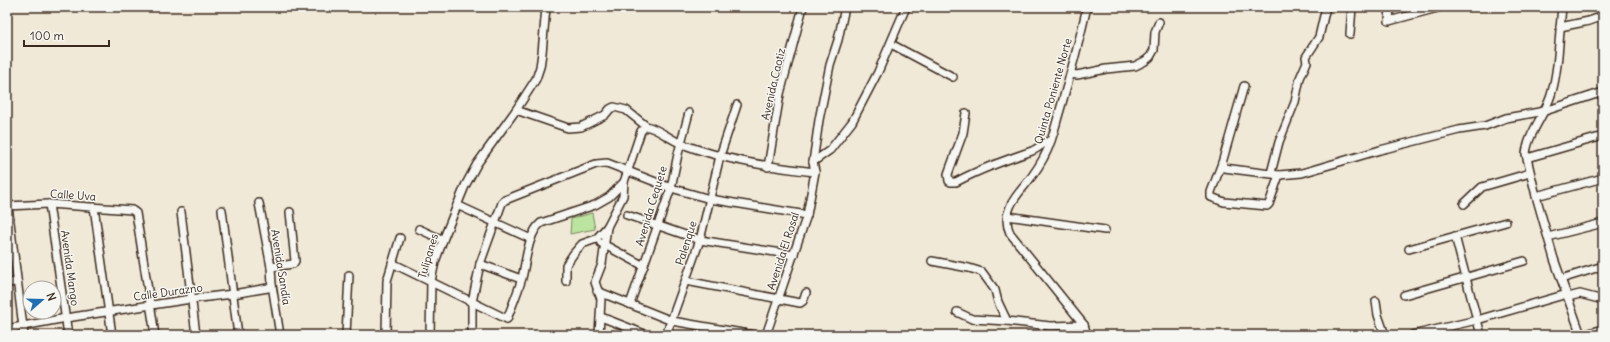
<svg xmlns="http://www.w3.org/2000/svg" width="1610" height="342" font-family="Delius,sans-serif">
<rect width="100%" height="100%" fill="#f1e9d8"/>
<filter id="ink" filterUnits="userSpaceOnUse"><feTurbulence type="fractalNoise" baseFrequency=".025" numOctaves="2"/><feDisplacementMap in="SourceGraphic" scale="8" xChannelSelector="R" yChannelSelector="G"/><feConvolveMatrix kernelMatrix="1 2 1 2 8 2 1 2 1" color-interpolation-filters="sRGB"/></filter>
<g filter="url(#ink)">
<!-- green -->
<path fill="#bae4a0" stroke="#7a875f" d="M592,213L595,229L570,234L571,219Z"/>
<g fill="none" stroke-linecap="round" stroke-linejoin="round">
<!-- minor casing -->
<g stroke="#3b2a1e" stroke-width="10">
<g id="minor">
<path d="M1390,7L1389,21L1441,7"/>
<path d="M1562,7C1559,34 1559,70 1551,95C1545,115 1528,133 1526,154L1536,196L1554,259L1581,335"/>
<path d="M1560,27L1589,21L1603,16"/>
<path d="M1350,34L1352,7"/>
<path d="M891,44L953,77"/>
<path d="M1071,74L1077,75L1106,69L1135,66L1145,61L1150,57L1154,50L1155,32L1159,22"/>
<path d="M1244,86L1222,163L1211,192V197L1224,202L1267,206L1269,204L1279,175"/>
<path d="M516,110L568,128L581,127L605,115L610,109L614,107L626,110L646,126"/>
<path d="M966,113L963,133L948,174L949,181L951,182H956C980,169 1006,160 1032,151C1039,148 1044,142 1051,140"/>
<path d="M1527,158L1603,136"/>
<path d="M813,162L830,150L852,122L878,72L906,7"/>
<path d="M1222,163L1224,168L1279,175L1302,173L1380,150L1459,130L1485,126L1506,118L1545,111L1603,92"/>
<path d="M768,167L780,94L803,7"/>
<path d="M1271,173L1279,142L1295,102L1300,78L1307,62L1306,57L1319,37L1326,7"/>
<path d="M1536,196L1603,178"/>
<path d="M259,203L271,267L272,285L280,335"/>
<path d="M49,204L68,335"/>
<path d="M1464,204L1482,187L1530,173"/>
<path d="M457,205L531,239"/>
<path d="M7,206L49,204L132,210L136,213L155,335"/>
<path d="M8,206L24,335"/>
<path d="M94,207L112,335"/>
<path d="M222,210L238,335"/>
<path d="M181,212L196,335"/>
<path d="M627,215L700,240L794,255"/>
<path d="M1007,216L1105,230"/>
<path d="M419,229L443,240"/>
<path d="M1455,236L1481,335"/>
<path d="M1548,237L1603,223"/>
<path d="M601,243L644,266"/>
<path d="M1409,249L1506,222"/>
<path d="M932,261L969,268L982,272L995,290L998,302L1007,321"/>
<path d="M392,263L507,319C512,306 518,292 522,278C526,262 528,233 541,223L595,205L609,197L624,182"/>
<path d="M480,264L521,279"/>
<path d="M271,267L293,264L295,261L290,212"/>
<path d="M1561,279L1603,266"/>
<path d="M566,281V265L574,253L582,244L596,239L607,227"/>
<path d="M686,281L800,303L803,301L806,293"/>
<path d="M7,283L17,282"/>
<path d="M597,291L672,321L754,335"/>
<path d="M1404,295L1524,261"/>
<path d="M1568,297L1580,294L1603,300"/>
<path d="M1376,301L1378,315L1385,335"/>
<path d="M630,304L671,188L678,154L689,113"/>
<path d="M957,312L972,319L1007,321L1050,326L1084,325"/>
<path d="M601,317L647,335"/>
<path d="M7,329L66,318L191,299L233,294L268,288L272,285"/>
<path d="M346,335L349,275"/>
<path d="M386,335L387,281L400,238"/>
<path d="M430,335L431,281L435,262L443,240L465,186L477,164L516,110L536,79L540,67L542,53L546,7"/>
<path d="M472,335V302L480,264L502,203L505,200L596,164L607,163L671,188L710,199L807,215"/>
<path d="M599,335L601,299L595,282L602,264L607,227L623,196L624,182L641,131L646,126C659,129 669,139 682,144C724,160 770,167 815,172"/>
<path d="M666,335L700,240L720,156L737,105"/>
<path d="M766,335L807,215L815,172L813,162L819,120L830,65L838,40L845,7"/>
<path d="M1087,335L1084,325L1010,233C1001,214 1014,198 1026,184C1034,174 1042,162 1047,151C1053,138 1056,123 1060,110C1070,76 1079,42 1087,7"/>
<path d="M1412,335L1477,320L1567,294"/>
<path d="M1583,335L1603,329"/>
</g>
</g>
<!-- minor -->
<use href="#minor" stroke="#f6f6f2" stroke-width="7"/>
</g>
</g>
<g text-anchor="middle" dominant-baseline="central" stroke-width="3" stroke-linejoin="round" paint-order="stroke">
<!-- street labels -->
<g font-size="11" fill="#3b2a1e" stroke="#f6f6f2">
<text transform="translate(773 84) rotate(-77)">Avenida Caotiz</text>
<text transform="translate(1053 91) rotate(-74)">Quinta Poniente Norte</text>
<text transform="translate(73 195) rotate(4)">Calle Uva</text>
<text transform="translate(651 206) rotate(-73)">Avenida Cequete</text>
<text transform="translate(686 243) rotate(-72)">Palenque</text>
<text transform="translate(783 251) rotate(-72)">Avenida El Rosal</text>
<text transform="translate(428 256) rotate(-74)">Tulipanes</text>
<text transform="translate(281 267) rotate(81)">Avenida Sandía</text>
<text transform="translate(70 268) rotate(82)">Avenida Mango</text>
<text transform="translate(168 292) rotate(-8)">Calle Durazno</text>
</g>
</g>
<!-- margin -->
<rect width="1610" height="342" fill="none" stroke="#f6f6f2" stroke-width="24"/>
<rect x="12" y="12" width="1586" height="318" fill="none" stroke="#3b2a1e" stroke-width="1.5" filter="url(#ink)"/>
<!-- north arrow -->
<g transform="translate(42 300) rotate(70)"><circle r="19" fill="#f6f6f2" stroke="#aba49d"/>
<path d="M0-3L7 15L0 10L-7 15Z" fill="#1f6fb2"/>
<text y="-6" font-size="11" font-weight="bold" text-anchor="middle" fill="#3b2a1e">N</text>
</g>
<!-- scale -->
<path d="M24 40v6h85v-6" fill="none" stroke="#3b2a1e" stroke-width="2"/>
<text x="30" y="40" font-size="12" fill="#3b2a1e" stroke="#f6f6f2" stroke-width="3" paint-order="stroke">100 m</text>
</svg>
